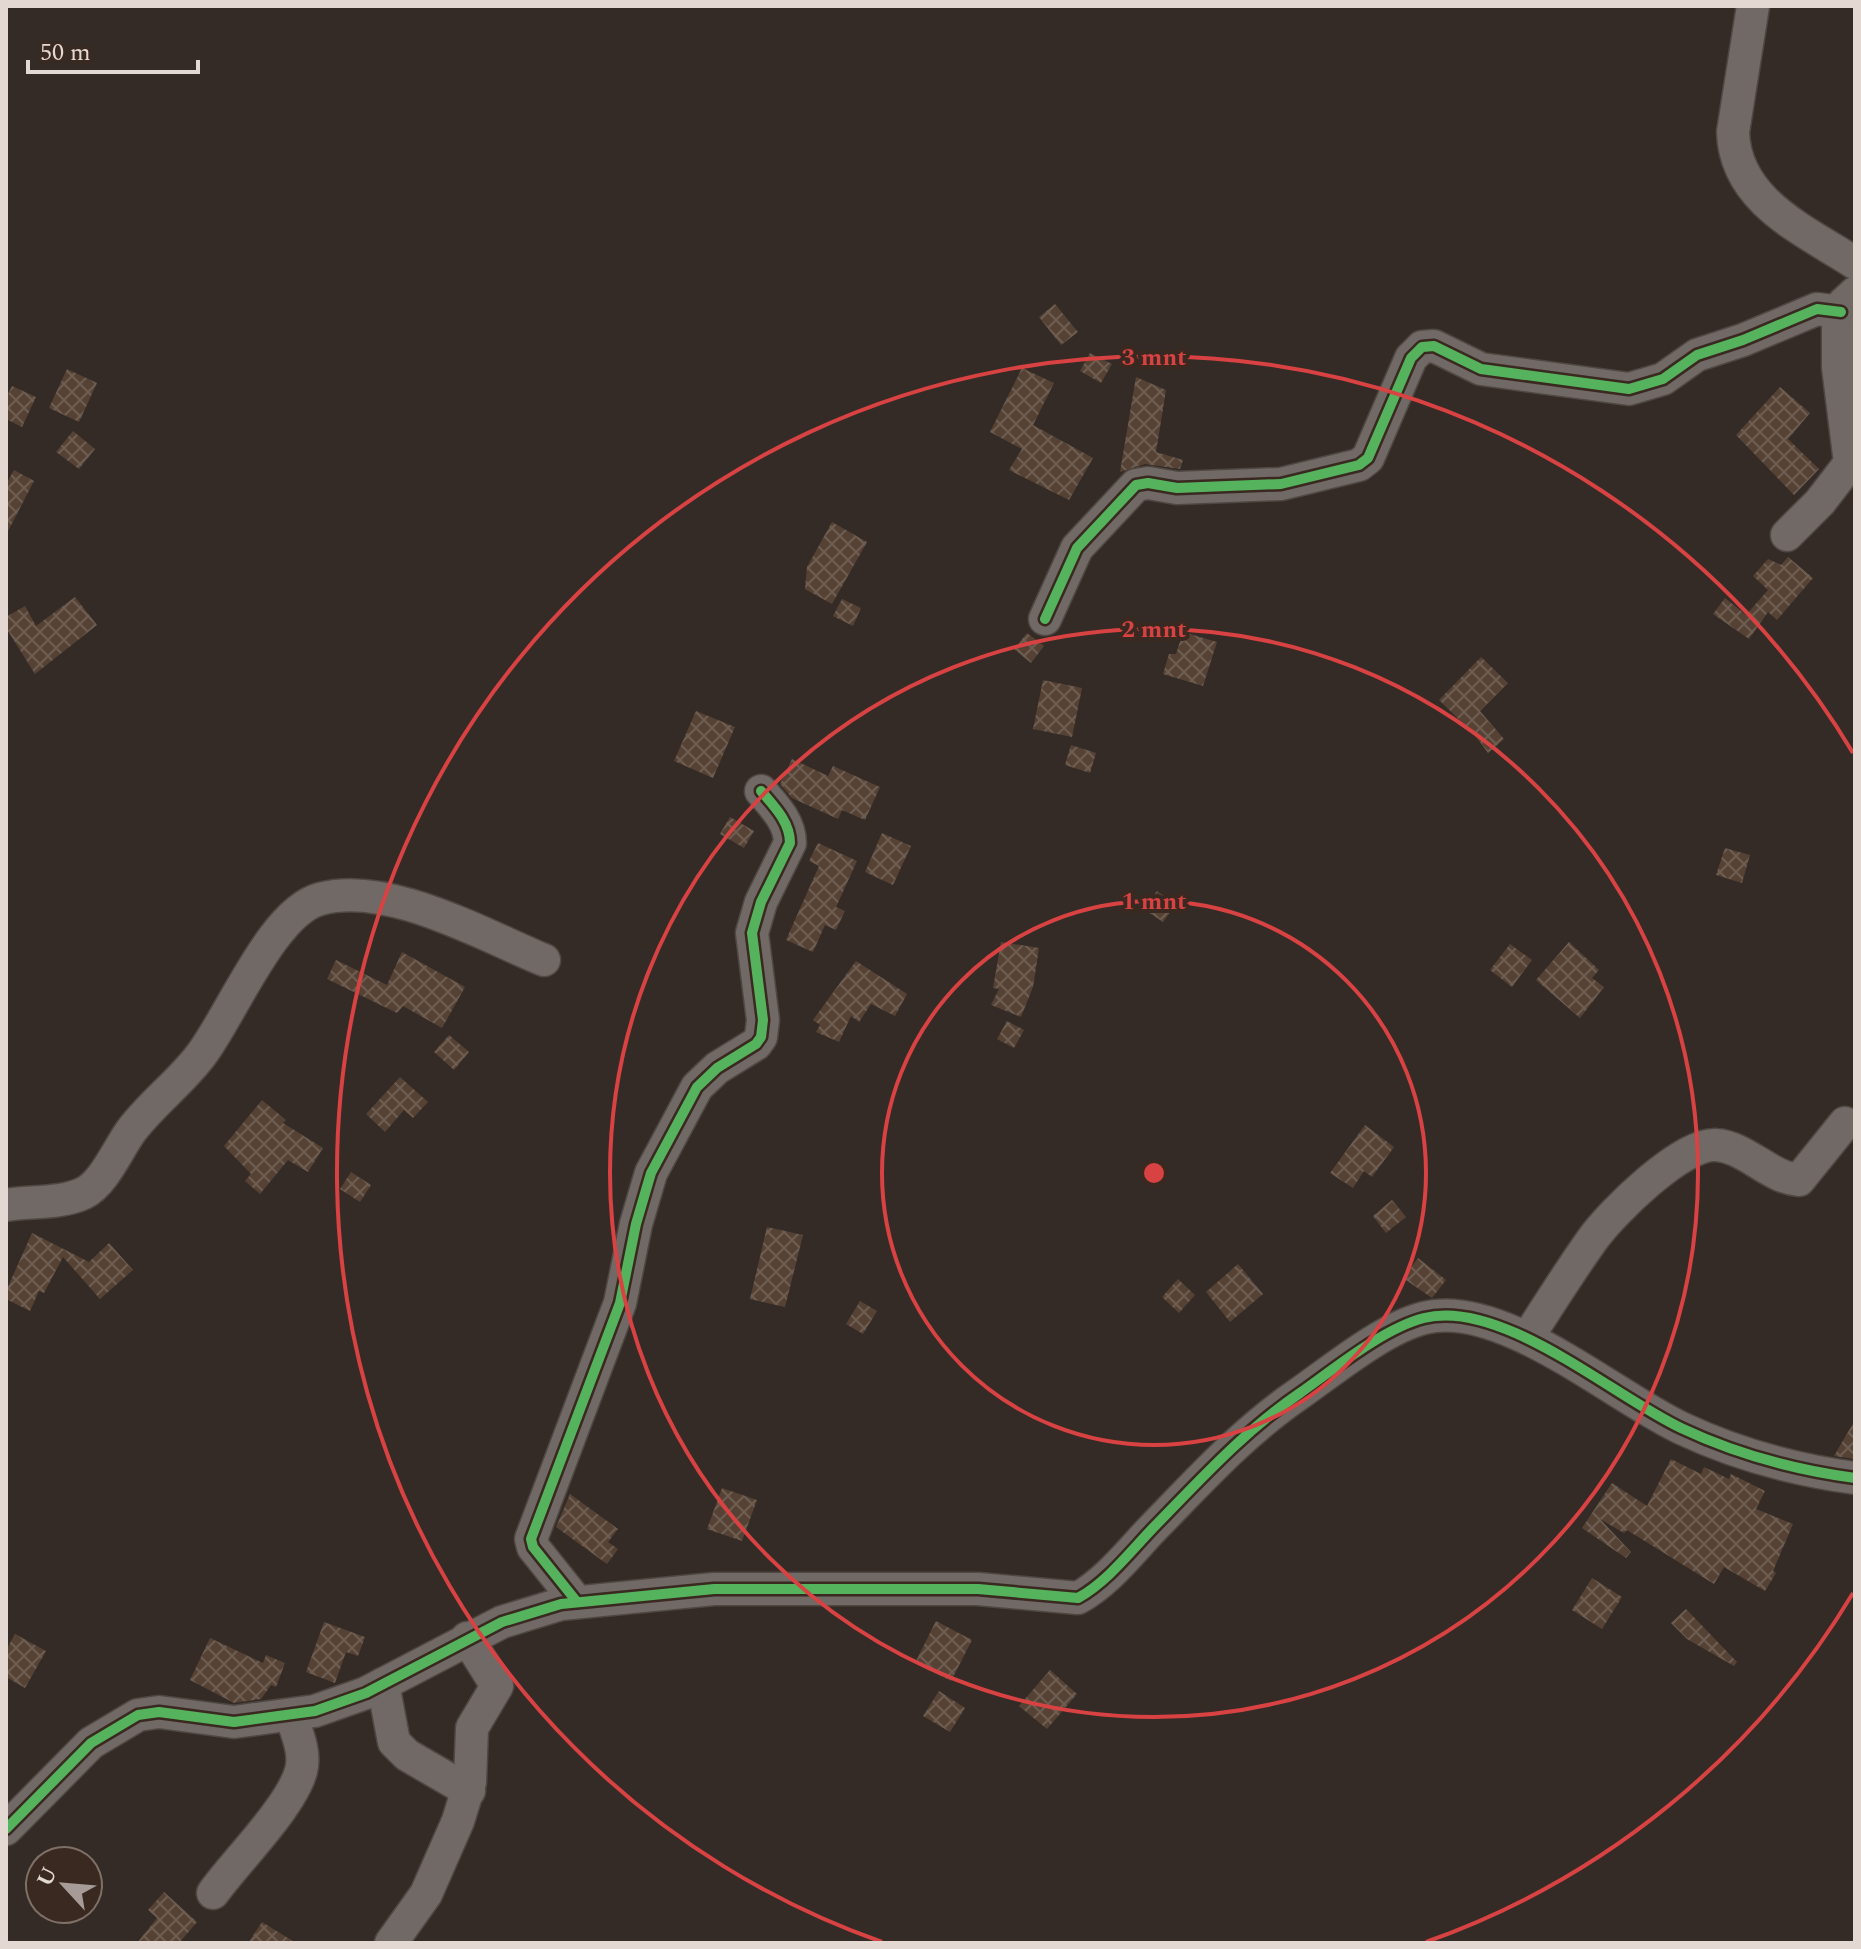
<svg xmlns="http://www.w3.org/2000/svg" width="1861" height="1949" font-family="Spectral,serif">
<defs>
<pattern id="building-cross-hatch" width="8" height="8" patternUnits="userSpaceOnUse" patternTransform="scale(2)"><rect width="8" height="8" fill="#564235"/><path d="M0 0l8 8M0 8l8-8" fill="none" stroke="#6e5d51"/></pattern>
</defs>
<rect width="100%" height="100%" fill="#342b26"/>
<!-- building -->
<g fill="url(#building-cross-hatch)">
<path d="M1055,304L1078,332L1061,345L1039,317Z"/>
<path d="M1090,353L1112,364L1101,383L1080,371Z"/>
<path d="M1022,368L1054,383L1033,425L1093,458L1069,500L1009,470L1022,449L990,432Z"/>
<path d="M67,369L97,383L79,422L49,408Z"/>
<path d="M1136,377L1166,390L1156,452L1183,460L1180,469L1145,464L1120,472Z"/>
<path d="M12,386L36,397L22,427L6,419V398Z"/>
<path d="M1780,387L1810,413L1788,439L1819,469L1794,495L1736,435Z"/>
<path d="M73,431L95,449L79,469L56,452Z"/>
<path d="M14,470L34,481L6,535V484Z"/>
<path d="M832,522L867,542L832,604L805,589L807,567Z"/>
<path d="M1788,557L1813,578L1777,620L1768,612L1749,639L1713,614L1725,598L1746,615L1768,590L1753,576L1768,559L1781,565Z"/>
<path d="M75,597L97,625L35,674L6,628V617L25,606L36,626Z"/>
<path d="M842,599L861,608L853,626L833,616Z"/>
<path d="M1183,632L1217,642L1203,686L1163,674L1169,654H1176Z"/>
<path d="M1027,633L1044,646L1031,663L1014,649Z"/>
<path d="M1481,657L1508,683L1480,711L1504,739L1488,753L1474,734L1439,700Z"/>
<path d="M1043,680L1082,688L1072,737L1033,729Z"/>
<path d="M696,711L735,727L713,778L674,761Z"/>
<path d="M1071,745L1096,753L1090,773L1065,765Z"/>
<path d="M792,759L828,776L833,766L880,787L865,820L842,810L838,819L792,798L780,784Z"/>
<path d="M730,817L754,831L744,848L720,834Z"/>
<path d="M882,833L911,846L893,885L865,872Z"/>
<path d="M818,843L857,861L836,907L845,911L836,930L825,925L813,952L786,940L819,866L809,861Z"/>
<path d="M1725,848L1750,855L1742,883L1716,875Z"/>
<path d="M1157,891L1176,904L1163,922L1144,909Z"/>
<path d="M1001,942L1039,948L1033,987L1021,1017L991,1005L999,989L993,988Z"/>
<path d="M1569,942L1599,970L1592,978L1604,987L1580,1018L1536,980Z"/>
<path d="M1510,944L1532,960L1512,987L1490,970Z"/>
<path d="M402,952L465,987L442,1028L403,1006L397,1013L327,979L336,960L387,985Z"/>
<path d="M856,961L907,994L895,1016L871,1004L859,1022L851,1016L839,1042L816,1032L820,1025L813,1020Z"/>
<path d="M1007,1021L1024,1030L1014,1048L997,1039Z"/>
<path d="M449,1035L469,1052L454,1070L434,1052Z"/>
<path d="M400,1077L428,1102L413,1118L404,1110L385,1132L366,1114Z"/>
<path d="M262,1100L286,1120L283,1123L323,1148L308,1172L288,1160L260,1194L245,1181L251,1174L224,1146Z"/>
<path d="M1365,1125L1394,1147L1372,1177L1364,1171L1353,1188L1330,1173Z"/>
<path d="M351,1172L371,1185L360,1202L340,1189Z"/>
<path d="M1392,1200L1406,1217L1386,1233L1373,1216Z"/>
<path d="M767,1227L803,1235L785,1307L750,1299Z"/>
<path d="M32,1233L89,1262L109,1243L133,1270L100,1299L63,1257L44,1293L39,1291L30,1311L6,1299V1291Z"/>
<path d="M1418,1258L1446,1280L1432,1298L1403,1278Z"/>
<path d="M1238,1264L1263,1294L1230,1322L1206,1292Z"/>
<path d="M1178,1279L1195,1295L1179,1313L1162,1297Z"/>
<path d="M860,1301L877,1311L863,1334L846,1324Z"/>
<path d="M1855,1420V1459L1834,1456Z"/>
<path d="M1671,1459L1701,1474L1704,1467L1729,1479L1731,1474L1765,1491L1756,1509L1793,1524L1773,1571L1776,1573L1765,1591L1724,1567L1714,1584L1627,1530L1624,1533L1600,1519L1631,1552L1626,1558L1582,1528L1612,1483L1647,1506Z"/>
<path d="M722,1488L757,1500L742,1541L707,1529Z"/>
<path d="M570,1494L618,1529L608,1542L618,1549L607,1564L556,1527Z"/>
<path d="M1592,1578L1622,1597L1602,1629L1572,1610Z"/>
<path d="M1686,1609L1737,1662L1734,1666L1687,1639L1671,1623Z"/>
<path d="M936,1621L972,1640L951,1681L915,1663Z"/>
<path d="M324,1622L365,1637L358,1656L346,1652L335,1683L306,1672Z"/>
<path d="M15,1634L46,1651L25,1688L6,1677V1650Z"/>
<path d="M210,1638L263,1663L266,1655L285,1663L276,1687L271,1685L261,1699L234,1703L190,1680Z"/>
<path d="M1050,1670L1077,1694L1047,1729L1019,1706Z"/>
<path d="M939,1691L965,1708L950,1732L923,1716Z"/>
<path d="M164,1892L197,1922L179,1943H137L157,1918L148,1910Z"/>
<path d="M262,1922L296,1943H248Z"/>
</g>
<g fill="none" stroke-linecap="round" stroke-linejoin="round">
<!-- minor casing -->
<g stroke="#4f4742" stroke-width="35">
<g id="minor">
<path d="M1753,6L1733,132C1735,201 1804,230 1855,263"/>
<path d="M1787,535L1820,502L1850,463L1838,367V325L1843,304L1855,293"/>
<path d="M1045,619L1077,548L1136,485L1148,483L1177,488L1281,484L1359,465L1368,458L1411,358L1422,347L1434,346L1481,369L1629,389L1663,379L1697,355L1743,340L1817,309L1841,312"/>
<path d="M6,1205C30,1201 61,1204 84,1193C104,1183 118,1149 131,1131C152,1103 180,1083 201,1055C231,1016 272,912 320,899C387,880 483,935 544,960"/>
<path d="M1528,1337C1549,1304 1570,1271 1592,1240C1611,1213 1683,1142 1716,1145C1746,1147 1770,1178 1799,1180L1845,1123"/>
<path d="M577,1602L533,1547L531,1539L620,1303L636,1224L651,1173L697,1087L717,1068L756,1044L761,1037L763,1020L752,933L761,902L790,843C790,822 774,806 761,791"/>
<path d="M383,1684L394,1742L407,1755L469,1791"/>
<path d="M6,1829L91,1743L138,1715L159,1712L234,1722L315,1711L366,1693L502,1622L561,1604L714,1589H978L1078,1598C1107,1582 1130,1552 1153,1528C1200,1480 1244,1431 1300,1393C1334,1369 1384,1328 1424,1318C1501,1298 1613,1396 1681,1428C1736,1454 1795,1470 1855,1478"/>
<path d="M213,1893C236,1861 291,1807 301,1771C306,1753 297,1733 291,1716"/>
<path d="M391,1943L426,1894L458,1821L470,1782L472,1728L497,1686L467,1638"/>
</g>
</g>
<!-- minor -->
<use href="#minor" stroke="#706965" stroke-width="32"/>
<!-- cycleway casing -->
<g stroke="#3a2920" stroke-width="15">
<g id="cycleway">
<path d="M1045,619L1077,548L1136,485L1148,483L1177,488L1281,484L1359,465L1368,458L1411,358L1422,347L1434,346L1481,369L1629,389L1663,379L1697,355L1743,340L1817,309L1841,312"/>
<path d="M577,1602L533,1547L531,1539L620,1303L636,1224L651,1173L697,1087L717,1068L756,1044L761,1037L763,1020L752,933L761,902L790,843C790,822 774,806 761,791"/>
<path d="M6,1829L91,1743L138,1715L159,1712L234,1722L315,1711L366,1693L502,1622L561,1604L714,1589H978L1078,1598C1107,1582 1130,1552 1153,1528C1200,1480 1244,1431 1300,1393C1334,1369 1384,1328 1424,1318C1501,1298 1613,1396 1681,1428C1736,1454 1795,1470 1855,1478"/>
</g>
</g>
<!-- cycleway -->
<use href="#cycleway" stroke="#56b35d" stroke-width="10"/>
</g>
<!-- distance rings -->
<g fill="none" stroke="#d84242" stroke-width="4">
<circle cx="1154" cy="1173" r="272"/>
<circle cx="1154" cy="1173" r="544"/>
<path d="M1853 1593A816 816 0 0 1 1426 1942M882 1942A816 816 0 1 1 1853 753"/>
</g>
<circle cx="1154" cy="1173" r="12" fill="#d84242" stroke="#3a2920" stroke-width="4"/>
<g font-size="24" text-anchor="middle" font-weight="bold" fill="#d84242" stroke="#3a2920" stroke-width="8" stroke-linejoin="round" paint-order="stroke">
<text x="1154" y="365">3 mnt</text>
<text x="1154" y="637">2 mnt</text>
<text x="1154" y="909">1 mnt</text>
</g>
<!-- border -->
<rect width="1861" height="1949" fill="none" stroke="#e4d8d2" stroke-width="16"/>
<!-- north arrow -->
<g transform="translate(64 1885) rotate(296)"><circle r="38" fill="#3a2920" stroke="#7e6f67" stroke-width="2"/>
<path d="M0-6L14 30L0 20L-14 30Z" fill="#a69b96"/>
<text y="-12" font-size="22" font-weight="bold" text-anchor="middle" fill="#e4d8d2">U</text>
</g>
<!-- scale -->
<path d="M28 60v12h170v-12" fill="none" stroke="#e4d8d2" stroke-width="4"/>
<text x="40" y="60" font-size="24" fill="#e4d8d2" stroke="#3a2920" stroke-width="6" paint-order="stroke">50 m</text>
</svg>
